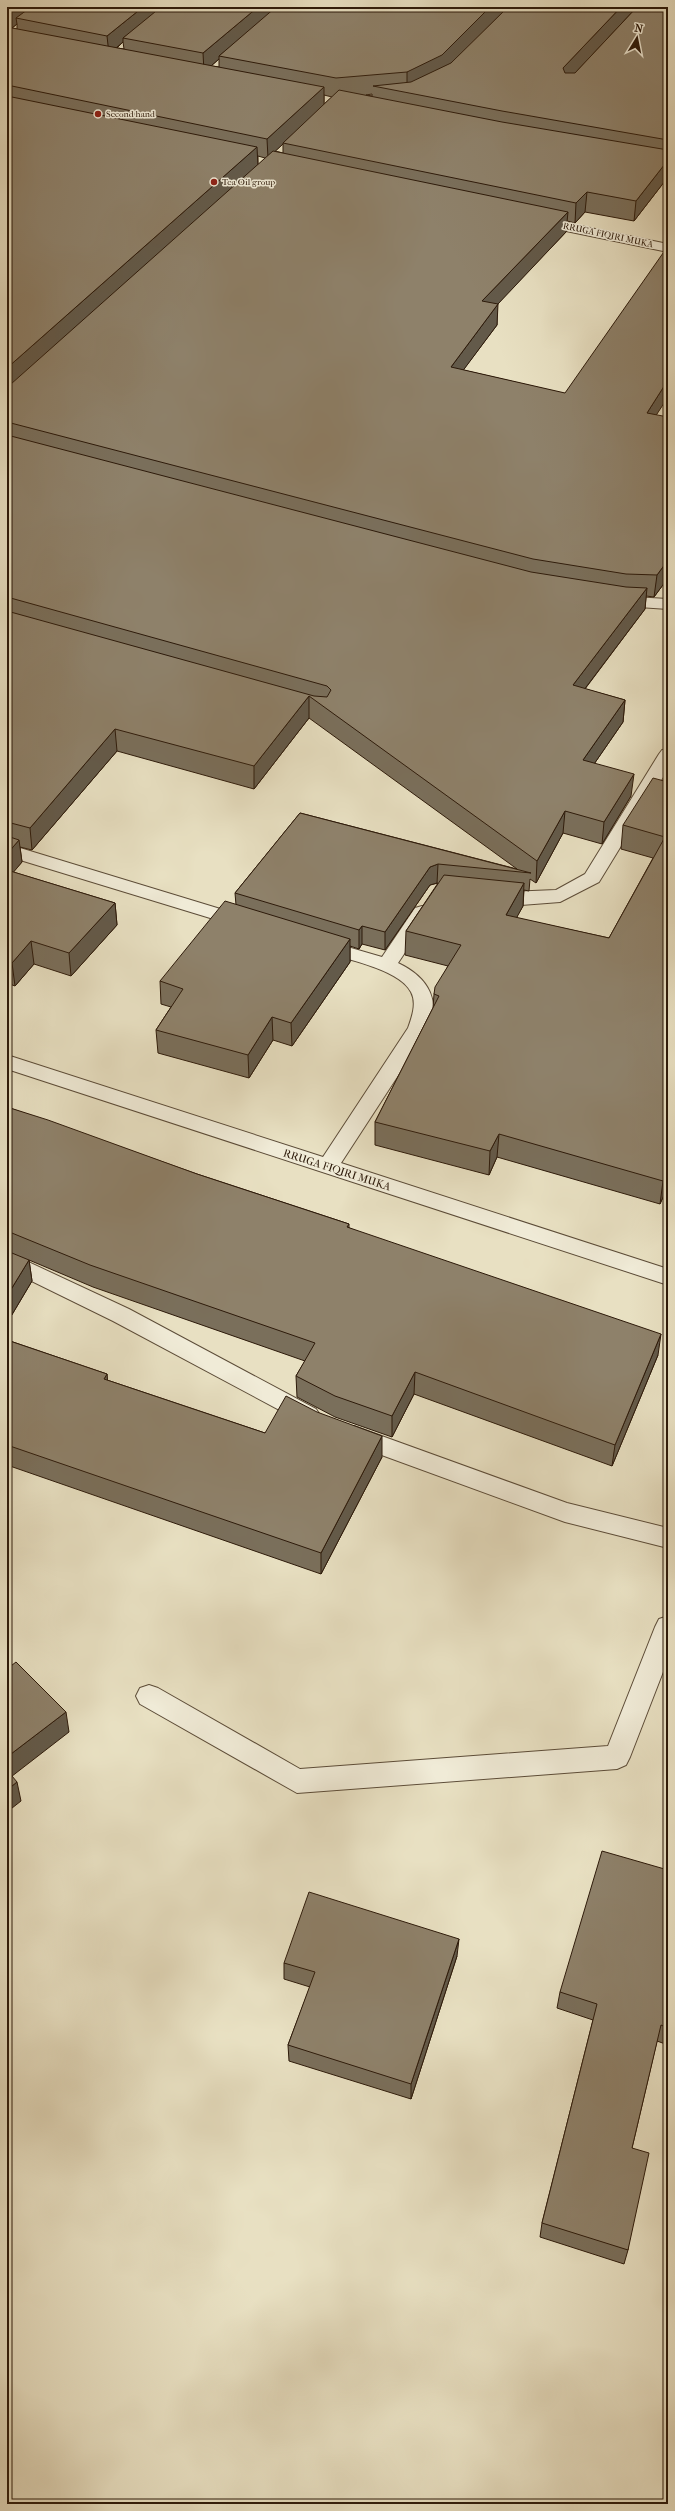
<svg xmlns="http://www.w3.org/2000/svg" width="675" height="2511" font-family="'IM FELL French Canon',serif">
<rect width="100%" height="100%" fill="#e8e0c2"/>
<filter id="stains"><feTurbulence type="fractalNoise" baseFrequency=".005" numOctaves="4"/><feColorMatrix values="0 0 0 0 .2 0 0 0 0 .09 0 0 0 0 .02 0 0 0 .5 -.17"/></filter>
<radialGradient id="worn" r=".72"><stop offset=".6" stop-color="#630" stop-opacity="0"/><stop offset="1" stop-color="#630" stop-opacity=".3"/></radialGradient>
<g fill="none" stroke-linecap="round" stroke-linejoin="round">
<!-- street casing -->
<g stroke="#5c4c38" stroke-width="2">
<g id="street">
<path d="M537,217L668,244V252L532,224L530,221Z"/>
<path d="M615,596L668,599V609L609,605L607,601L609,597Z"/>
<path d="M668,749V769L599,882L560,902L521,905L487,901L484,897L487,893L556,890L585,874L659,754L662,750Z"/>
<path d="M7,844L250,918L253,922L250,926L243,928L7,856Z"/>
<path d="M422,906L429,908L432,912L398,963C428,977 444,1003 425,1034L341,1163L668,1269V1285L7,1069V1055L323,1157L408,1028C412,1017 417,1003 411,992C399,968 338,957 313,950L310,945L313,940L320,939L382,957L415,908Z"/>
<path d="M7,1252L129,1309L316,1409L320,1415L316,1421L308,1424L300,1421L113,1321L7,1269Z"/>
<path d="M354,1426L567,1503L668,1528V1548L565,1522L346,1442L342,1435L346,1428Z"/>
<path d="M668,1616V1659L630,1757L626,1765L617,1769L297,1793L140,1704L136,1696L140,1688L149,1685L158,1688L300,1769L608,1746L655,1627L659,1619Z"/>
</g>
</g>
<!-- street -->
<use href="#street" fill="#f0ebd7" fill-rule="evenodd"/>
</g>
<!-- wall -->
<g fill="#7a6f5b" stroke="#2d1a0a" fill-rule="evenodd">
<path d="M7,7H637L575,73L668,7V177L634,221L585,212L575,223L567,221L566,232L497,304V325L463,370L656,415L668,578L654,597L646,596L645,609L585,689L625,700L623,722L594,764L631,796L602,844L563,833L536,883L530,879L529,891L524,890L523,906L516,918L609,938L653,858L621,849L623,825L668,782V1186L660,1204L497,1157L489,1175L375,1145V1122L433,1008L434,994L448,966L405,955L406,931L438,883L430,885L385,950L362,944L359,949L350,946V962L292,1046L273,1040L249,1078L158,1053L156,1030L171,1007L161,1004L160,981L236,905L235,893L300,813L517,869L309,718L254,789L117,751L32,850L20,847L22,862L13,872L115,903L117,925L71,976L34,964L15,986L7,983ZM17,24V29L12,28ZM123,42L124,49L117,48ZM219,59V67L211,66ZM372,94V96L366,95ZM324,95L332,97L324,104ZM283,144V153L275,151ZM258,156L265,158L258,165Z"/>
<path d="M7,1107L197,1174L349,1224V1228L658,1355L612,1466L414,1394L392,1437L335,1417L297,1397L296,1376L305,1361L93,1287L29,1260L32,1281L7,1323Z"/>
<path d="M7,1340L107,1374V1380L265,1433L382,1457L321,1574L7,1465Z"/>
<path d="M668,1870V2045L657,2041L632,2148L628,2250L624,2264L540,2237L542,2223L593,2020L557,2008L560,1992Z"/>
<path d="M457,1956L411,2099L289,2061L288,2045L310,1987L284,1979V1963Z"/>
</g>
<!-- shaded-wall -->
<g fill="#635a4a" stroke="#2d1a0a">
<path d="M13,7H40L16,18L17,24L7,32V12Z"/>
<path d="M143,7H167L123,38V42L109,54L107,36Z"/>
<path d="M258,7H280L219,56V59L204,72L203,53Z"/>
<path d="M490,7H508L441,74L407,92V72Z"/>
<path d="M621,7H637L562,87L563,68Z"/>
<path d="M324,87V106L283,143V144L268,158L267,139Z"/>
<path d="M257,147L258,167L7,391V368Z"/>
<path d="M668,160V177L634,221L636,201Z"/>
<path d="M587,192L585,212L575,223L576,203Z"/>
<path d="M568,212L566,232L481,322L482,301Z"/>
<path d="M498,304L497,325L450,388L451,367Z"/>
<path d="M668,380V397L644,434L647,413Z"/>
<path d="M668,560V578L654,597L657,575Z"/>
<path d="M647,588L645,609L571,707L573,685Z"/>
<path d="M309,696V718L254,789V766Z"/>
<path d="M625,700L623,722L581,783L583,760Z"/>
<path d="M115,729L117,751L32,850L30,828Z"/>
<path d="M634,774L631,796L602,844L604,822Z"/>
<path d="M565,811L563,833L536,883L537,861Z"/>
<path d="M19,840L22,862L7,880V854Z"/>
<path d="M438,864L437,883L430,885L385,950V932L430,867Z"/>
<path d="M524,883L523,906L505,939L506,915Z"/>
<path d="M115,903L117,925L71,976L69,953Z"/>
<path d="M362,926V944L359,949V930Z"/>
<path d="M350,939V962L292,1046L291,1023Z"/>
<path d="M31,941L34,964L15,986L12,963Z"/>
<path d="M272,1017L273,1040L249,1078L248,1055Z"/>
<path d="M499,1134L497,1157L489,1175L490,1151Z"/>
<path d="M668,1170V1186L660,1204L663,1181Z"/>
<path d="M29,1260L32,1281L7,1323V1296Z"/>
<path d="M661,1334L658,1355L612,1466L615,1445Z"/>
<path d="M415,1372L414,1394L392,1437V1416Z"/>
<path d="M107,1374L109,1395L104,1379Z"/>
<path d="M382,1436V1457L321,1574V1553Z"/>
<path d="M66,1712L69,1732L7,1780V1757Z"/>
<path d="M17,1782L21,1801L7,1812V1790Z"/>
<path d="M459,1939L457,1956L411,2099V2084Z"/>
</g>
<!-- building -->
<g fill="#8e816a" stroke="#2d1a0a">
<path d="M7,7H13L7,12Z"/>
<path d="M31,7H143L107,36L16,18Z"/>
<path d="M161,7H258L203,53L123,38Z"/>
<path d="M276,7H490L442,55L407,72L336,78L219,56Z"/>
<path d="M508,7H621L563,68L565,73H575L637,7H668V140L502,111L373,86L411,82L451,63Z"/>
<path d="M7,27L324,87L267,139L7,85Z"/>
<path d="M339,90L502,122L668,150V160L636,201L587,192L576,203L283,143Z"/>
<path d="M7,96L257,147L7,368Z"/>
<path d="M273,151L568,212L482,301L498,304L451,367L565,393L668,246V380L647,413L668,417V560L657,575L626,574L533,559L7,422V385L11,384Z"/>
<path d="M7,435L531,572L626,587L647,588L573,685L625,700L583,760L634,774L604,822L565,811L537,861L309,696L254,766L115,729L30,828L7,822V611L314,696L327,697L331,690L327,686L7,597Z"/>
<path d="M653,778L668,782V1170L663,1181L499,1134L490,1151L375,1122L439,996L434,994L435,987L461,945L406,931L444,875L524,883L506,915L609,938L665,837L623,825Z"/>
<path d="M300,813L531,873L438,864L430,867L385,932L362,926L359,930L235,893Z"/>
<path d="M7,836L19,840L7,854Z"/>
<path d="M7,870L115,903L69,953L31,941L12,963L7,962Z"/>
<path d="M225,901L350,939L291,1023L272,1017L248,1055L156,1030L183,989L160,981Z"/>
<path d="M7,1107L48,1120L197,1174L349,1224L347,1227L661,1334L615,1445L415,1372L392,1416L335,1396L296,1376L315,1343L90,1265L7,1231Z"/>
<path d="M7,1251L29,1260L7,1296Z"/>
<path d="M7,1340L107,1374L104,1379L265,1433L286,1396L317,1412L382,1436L321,1553L7,1445Z"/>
<path d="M16,1662L66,1712L7,1757V1669Z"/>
<path d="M7,1770L17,1782L7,1790Z"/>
<path d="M602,1851L668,1870V2028L661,2025L632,2148L649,2153L628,2250L542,2223L597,2004L560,1992Z"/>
<path d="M309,1892L459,1939L411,2084L288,2045L315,1972L284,1963Z"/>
</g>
<!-- markers -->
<g fill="#8f2418" stroke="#f0ebd7" stroke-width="1.5">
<circle cx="98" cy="114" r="4"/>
<circle cx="214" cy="182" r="4"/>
</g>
<g text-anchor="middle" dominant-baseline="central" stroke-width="3" stroke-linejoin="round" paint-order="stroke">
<!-- far-poi labels -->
<g font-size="9" fill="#2d1a0a" stroke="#f0ebd7" text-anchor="start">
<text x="106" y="114">Second hand</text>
<text x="222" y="182">Tea Oil group</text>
</g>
<!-- far-street labels -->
<g font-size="9" fill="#2d1a0a" stroke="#f0ebd7">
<text transform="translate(608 235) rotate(12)">RRUGA FIQIRI MUKA</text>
</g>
<!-- street labels -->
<g font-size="11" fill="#2d1a0a" stroke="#f0ebd7">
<text transform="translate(337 1170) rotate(18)">RRUGA FIQIRI MUKA</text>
</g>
</g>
<!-- margin -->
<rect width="675" height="2511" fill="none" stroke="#e8e0c2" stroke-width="24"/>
<rect x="8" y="8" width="659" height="2495" fill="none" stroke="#2d1a0a" stroke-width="2"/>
<rect x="12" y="12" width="651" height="2487" fill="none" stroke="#2d1a0a"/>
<!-- north arrow -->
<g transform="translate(637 38) rotate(10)" stroke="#f0ebd7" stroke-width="3" paint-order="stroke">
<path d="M0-3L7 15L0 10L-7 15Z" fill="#2d1a0a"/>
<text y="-6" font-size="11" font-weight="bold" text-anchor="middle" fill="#2d1a0a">N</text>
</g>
<rect width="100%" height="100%" filter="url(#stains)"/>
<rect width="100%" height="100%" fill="url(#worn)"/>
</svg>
